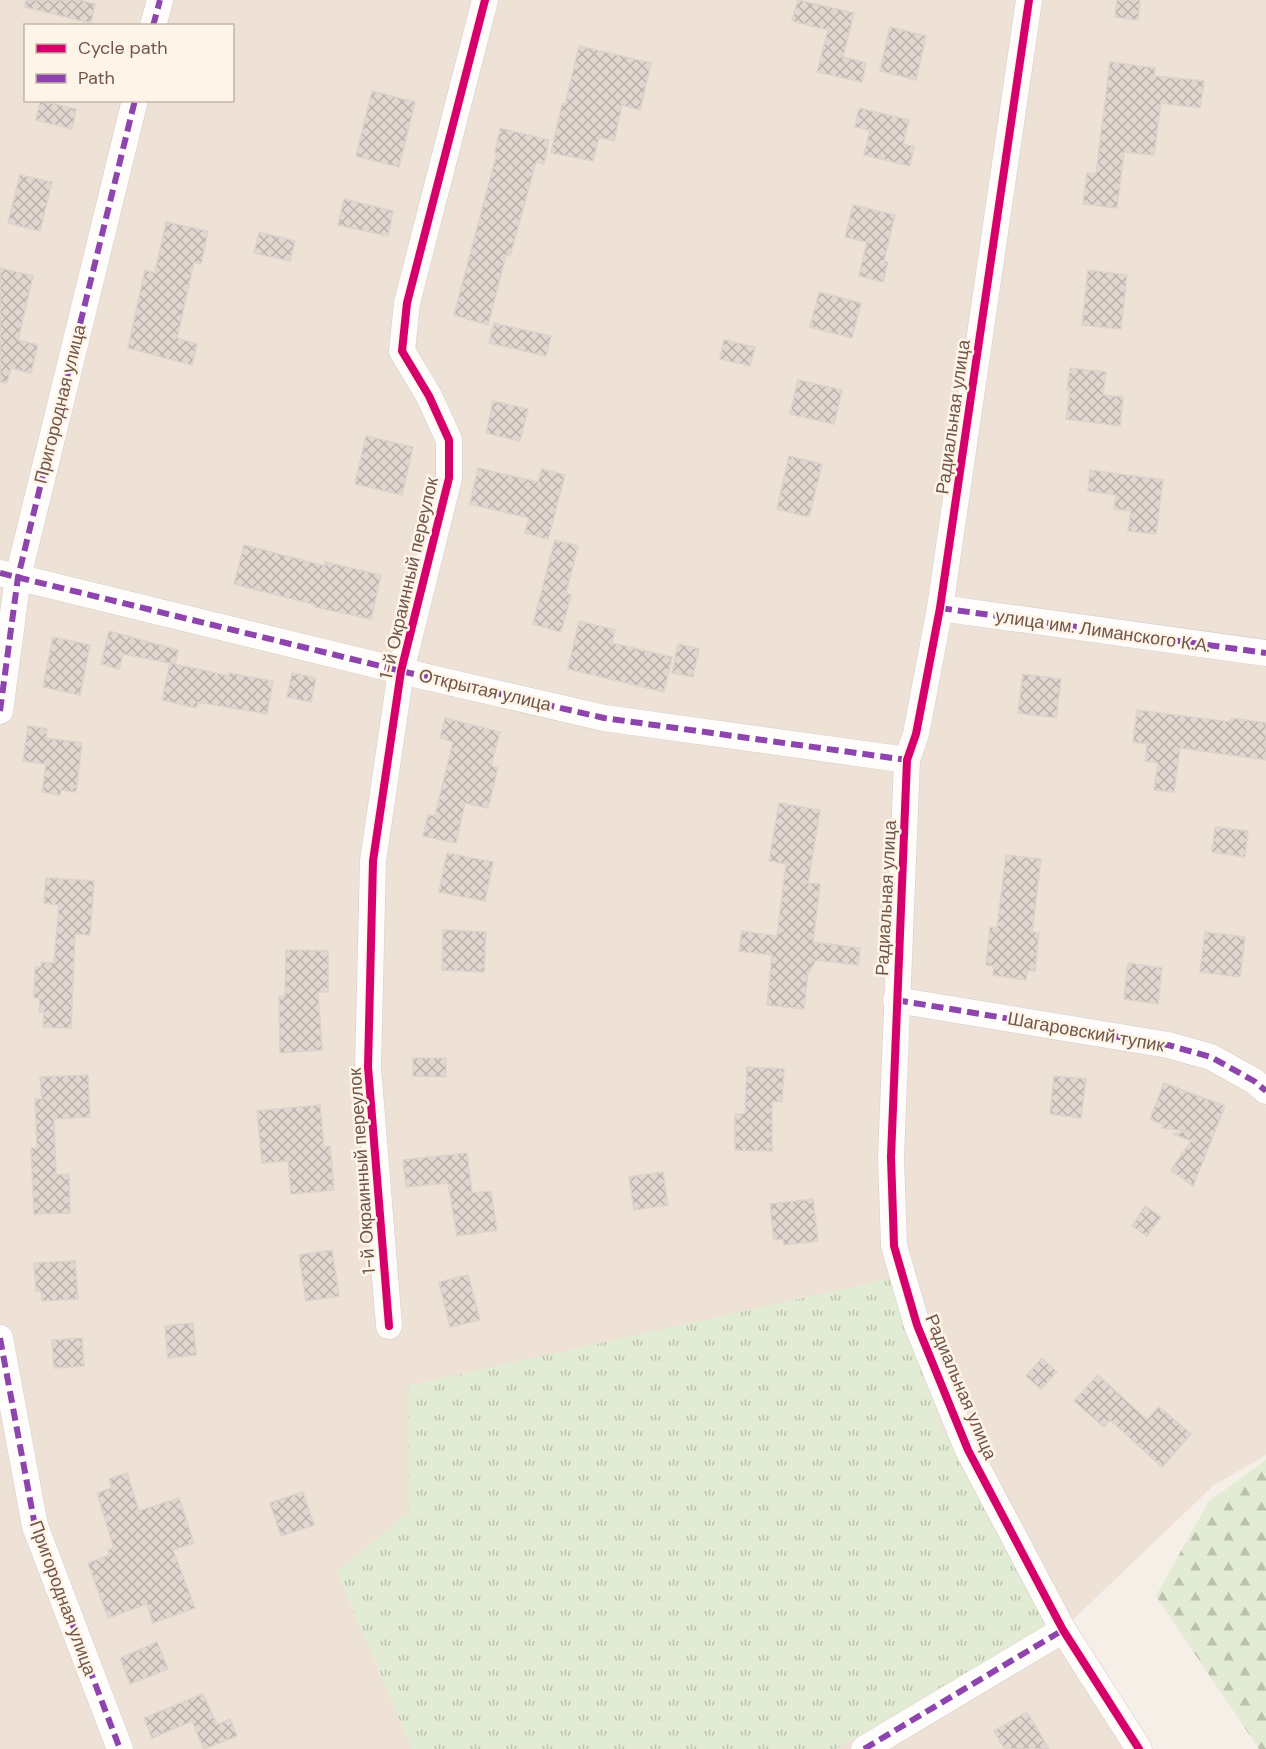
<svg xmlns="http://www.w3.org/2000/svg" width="1266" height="1749" font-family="'DM Sans',sans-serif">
<defs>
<pattern id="grass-tufts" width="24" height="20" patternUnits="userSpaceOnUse" patternTransform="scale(1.5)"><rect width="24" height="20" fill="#e2ebd3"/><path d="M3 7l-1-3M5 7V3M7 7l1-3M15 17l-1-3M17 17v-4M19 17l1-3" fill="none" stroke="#bcc1ad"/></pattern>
<pattern id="forest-firs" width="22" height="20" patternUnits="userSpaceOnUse" patternTransform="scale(1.5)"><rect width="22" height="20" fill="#e2ebd3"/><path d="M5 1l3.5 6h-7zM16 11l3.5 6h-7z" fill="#bcc1ad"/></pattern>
<pattern id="building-cross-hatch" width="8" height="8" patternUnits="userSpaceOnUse" patternTransform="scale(1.5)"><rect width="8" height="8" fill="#e1d7d0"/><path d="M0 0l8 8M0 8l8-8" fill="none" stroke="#bbb1ab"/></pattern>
</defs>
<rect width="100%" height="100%" fill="#f5efe8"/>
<!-- residential -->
<path fill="#eee1d5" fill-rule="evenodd" d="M0,0H1266V1455L1214,1485L1063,1629L1139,1749H836L1045,1626L941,1426L889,1280L408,1386V1513L337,1572L412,1749H0ZM26,26H232V100H26Z"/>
<!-- grass -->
<path fill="url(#grass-tufts)" d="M889,1279L941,1426L1046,1626L836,1749H412L337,1572L408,1512V1386Z"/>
<!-- forest -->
<path fill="url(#forest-firs)" d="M1266,1460V1749H1259L1156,1596L1209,1501Z"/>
<!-- building -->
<g fill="url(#building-cross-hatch)" stroke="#ded2ca" stroke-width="1.5">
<path d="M26,0H80L95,4L91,23L25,7Z"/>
<path d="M798,0L854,13L843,57L866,63L862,82L817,72L828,30L792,21Z"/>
<path d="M1117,0H1140L1138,20L1115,17Z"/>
<path d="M890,27L926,36L916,80L880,71Z"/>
<path d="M579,46L651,63L640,110L622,105L614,141L599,137L593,161L551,153L562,104L565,105Z"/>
<path d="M1110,62L1155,68L1154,76L1204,81L1200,108L1161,103L1154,155L1124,152L1117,208L1083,204L1087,173L1096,174Z"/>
<path d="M372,91L415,102L399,167L356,156Z"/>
<path d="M40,101L76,109L72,129L36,120Z"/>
<path d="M859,108L909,120L903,144L914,146L910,166L864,155L870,130L855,127Z"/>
<path d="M500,128L549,140L544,164L536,162L510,256L506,255L488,325L454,315L497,153L495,152Z"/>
<path d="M20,175L52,182L40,231L8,223Z"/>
<path d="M344,199L393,211L388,236L338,225Z"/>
<path d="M853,205L895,215L884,261L888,262L883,282L859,276L867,242L845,237Z"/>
<path d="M166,222L208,231L201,264L194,262L177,338L197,344L192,365L128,348L145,270L155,273Z"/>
<path d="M259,232L295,241L290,261L254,253Z"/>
<path d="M0,268L33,276L18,340L38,345L31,373L11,368L7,383L0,382Z"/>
<path d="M1088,270L1127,275L1121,329L1082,325Z"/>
<path d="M819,292L861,303L852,338L810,327Z"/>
<path d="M494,323L551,336L546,356L489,343Z"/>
<path d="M724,340L755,347L750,366L720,359Z"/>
<path d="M1070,368L1106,372L1103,395L1123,397L1120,426L1066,419L1070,391L1067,390Z"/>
<path d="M798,380L842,390L834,424L790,414Z"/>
<path d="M493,401L528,409L520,441L486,433Z"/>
<path d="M366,436L413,447L402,495L355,484Z"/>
<path d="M789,456L822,464L809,517L777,509Z"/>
<path d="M478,468L538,482L542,469L565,475L548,539L525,533L529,518L470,504Z"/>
<path d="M1090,470L1163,480L1156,534L1128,531L1131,511L1114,509L1116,495L1088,491Z"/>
<path d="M555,540L578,546L566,593L571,595L561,632L533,624Z"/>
<path d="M244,545L325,566V562L381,575L371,619L315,607L316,605L234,584Z"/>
<path d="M579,621L615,630L612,643L672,657L664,692L568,669Z"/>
<path d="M109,631L178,650L175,664L123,654L119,669L101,664Z"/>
<path d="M53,637L90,645L80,695L43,687Z"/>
<path d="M678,644L699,649L693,677L672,673Z"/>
<path d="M170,663L229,676V673L273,681L267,714L198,702L197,708L162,700Z"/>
<path d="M292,673L316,678L311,702L287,697Z"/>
<path d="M1023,674L1061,679L1056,718L1018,713Z"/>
<path d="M1137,710L1230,722L1231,718L1266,723V760L1180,748L1174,792L1154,790L1158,763L1145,761L1147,744L1133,742Z"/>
<path d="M445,718L500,732L491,766L498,768L488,808L465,803L456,843L423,836L428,815L435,816L453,742L440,738Z"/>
<path d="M28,726L47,729L46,738L82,743L76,792L61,790L60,795L42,792L46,764L23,761Z"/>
<path d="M779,803L820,810L808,883L820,884L813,942L860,948L858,965L816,960L808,973L804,1009L767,1005L772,955L739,951L742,931L777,936L786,864L769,861Z"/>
<path d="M1215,827L1248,831L1245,857L1212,852Z"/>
<path d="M447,853L493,862L485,901L439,892Z"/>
<path d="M1006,855L1041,859L1032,932L1039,933L1035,971L1027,970L1026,980L993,975L994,966L986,965L990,927L997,928Z"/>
<path d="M46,878L94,881L90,935L75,934L71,1028L43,1027L44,1012H39L40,998H34L35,967H41V962L54,963L59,905L44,903Z"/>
<path d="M443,930L486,932L484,972L442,970Z"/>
<path d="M1205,932L1245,937L1240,977L1200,972Z"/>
<path d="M286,950L328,951V992H318L322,1050L280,1053L279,996H285Z"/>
<path d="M1128,963L1162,968L1158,1004L1124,999Z"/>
<path d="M413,1058H446V1077L413,1076Z"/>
<path d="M747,1067L784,1069L782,1102L772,1101V1151L735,1150V1114H745Z"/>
<path d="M88,1075L90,1117L54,1119L56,1175L69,1174L70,1213L34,1214L31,1148H37L35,1099H42L40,1077Z"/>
<path d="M1054,1076L1086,1079L1081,1118L1050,1114Z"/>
<path d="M1164,1083L1225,1106L1193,1186L1171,1170L1191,1141L1173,1134L1187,1131L1162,1128L1164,1125L1150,1119Z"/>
<path d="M320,1105L324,1147L330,1146L334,1190L291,1194L288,1161L262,1163L257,1111Z"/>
<path d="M467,1153L472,1193L491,1191L497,1230L457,1236L448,1183L406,1187L403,1160Z"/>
<path d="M663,1172L668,1205L634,1210L629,1177Z"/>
<path d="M813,1199L818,1241L784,1245L783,1239L774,1240L770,1204Z"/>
<path d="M1145,1206L1161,1217L1147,1236L1132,1226Z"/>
<path d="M332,1250L339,1296L306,1301L299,1255Z"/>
<path d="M75,1261L78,1299L42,1301L41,1291H36L34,1263Z"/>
<path d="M468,1275L480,1320L450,1327L439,1282Z"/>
<path d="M193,1323L196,1355L168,1358L165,1326Z"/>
<path d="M82,1338L84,1366L54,1368L52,1340Z"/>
<path d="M1042,1358L1057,1372L1041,1389L1026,1376Z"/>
<path d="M1098,1375L1147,1420L1159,1407L1191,1434L1162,1467L1110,1420L1104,1427L1074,1401Z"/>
<path d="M127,1473L139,1511L179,1498L194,1543L173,1550L195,1608L153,1623L147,1604L108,1618L88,1563L110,1555L108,1550L114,1548L97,1493L112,1488L109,1479Z"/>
<path d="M303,1492L314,1525L281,1536L270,1503Z"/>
<path d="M157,1642L168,1669L130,1684L120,1658Z"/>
<path d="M203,1694L217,1725L230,1719L237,1736L204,1749L192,1721L152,1738L144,1718Z"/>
<path d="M1027,1712L1049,1749H1005L994,1731Z"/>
</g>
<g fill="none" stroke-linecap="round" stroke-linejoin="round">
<!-- minor casing -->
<g stroke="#d4ccc6" stroke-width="27">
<g id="minor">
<path d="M1029,0L940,608L916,734L907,760L891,1157L894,1246L917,1325L968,1450L1063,1630L1139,1749"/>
<path d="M153,26L160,0"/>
<path d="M0,573L401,671L604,718L907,760"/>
<path d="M940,608L1266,653"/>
<path d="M0,711L18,577L135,100"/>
<path d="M896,1000L1168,1045L1211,1057L1254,1081L1266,1091"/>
<path d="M389,1326L368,1067L373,861L401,671L449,478V440L429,396L402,351L407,303L485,0"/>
<path d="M0,1338L35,1526L120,1749"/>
<path d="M864,1749L1063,1630"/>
</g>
</g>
<!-- minor -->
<use href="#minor" stroke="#fefdfc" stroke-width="26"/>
<!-- quiet -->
<g stroke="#8e44ad" stroke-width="6" stroke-dasharray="12 6" stroke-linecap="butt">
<path d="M153,26L160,0"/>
<path d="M0,573L401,671L604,718L907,760"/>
<path d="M940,608L1266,653"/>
<path d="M0,711L18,577L135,100"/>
<path d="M896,1000L1168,1045L1211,1057L1254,1081L1266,1091"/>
<path d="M0,1338L35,1526L120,1749"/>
<path d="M864,1749L1063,1630"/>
</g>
<!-- cycleway casing -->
<g stroke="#fef4e8" stroke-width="11">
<g id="cycleway">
<path d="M1029,0L940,608L916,734L907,760L891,1157L894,1246L917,1325L968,1450L1063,1630L1139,1749"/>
<path d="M389,1326L368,1067L373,861L401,671L449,478V440L429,396L402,351L407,303L485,0"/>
</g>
</g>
<!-- cycleway -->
<use href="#cycleway" stroke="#d6006c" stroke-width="8"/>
</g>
<g text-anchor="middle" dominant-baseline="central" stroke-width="5" stroke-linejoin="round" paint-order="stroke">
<!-- street labels -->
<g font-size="18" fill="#71564a" stroke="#fef4e8">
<text transform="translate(60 404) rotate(-76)">Пригородная улица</text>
<text transform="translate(953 417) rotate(-82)">Радиальная улица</text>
<text transform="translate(409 578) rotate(-77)">1-й Окраинный переулок</text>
<text transform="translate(1103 631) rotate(8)">улица им. Лиманского К.А.</text>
<text transform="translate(485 690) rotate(13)">Открытая улица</text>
<text transform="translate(886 898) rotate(-87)">Радиальная улица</text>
<text transform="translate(1086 1032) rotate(10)">Шагаровский тупик</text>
<text transform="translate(362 1171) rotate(-94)">1-й Окраинный переулок</text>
<text transform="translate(961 1387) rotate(67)">Радиальная улица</text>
<text transform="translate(63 1598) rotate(70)">Пригородная улица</text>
</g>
</g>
<!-- legend -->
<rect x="24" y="24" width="210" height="78" fill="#fef4e8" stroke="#c6b5a9" stroke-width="1.5"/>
<rect x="36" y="44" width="30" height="9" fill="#d6006c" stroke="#c6b5a9" stroke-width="1.5"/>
<text x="78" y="54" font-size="18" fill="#71564a">Cycle path</text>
<rect x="36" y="74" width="30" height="9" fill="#8e44ad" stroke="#c6b5a9" stroke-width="1.5"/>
<text x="78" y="84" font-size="18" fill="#71564a">Path</text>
</svg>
